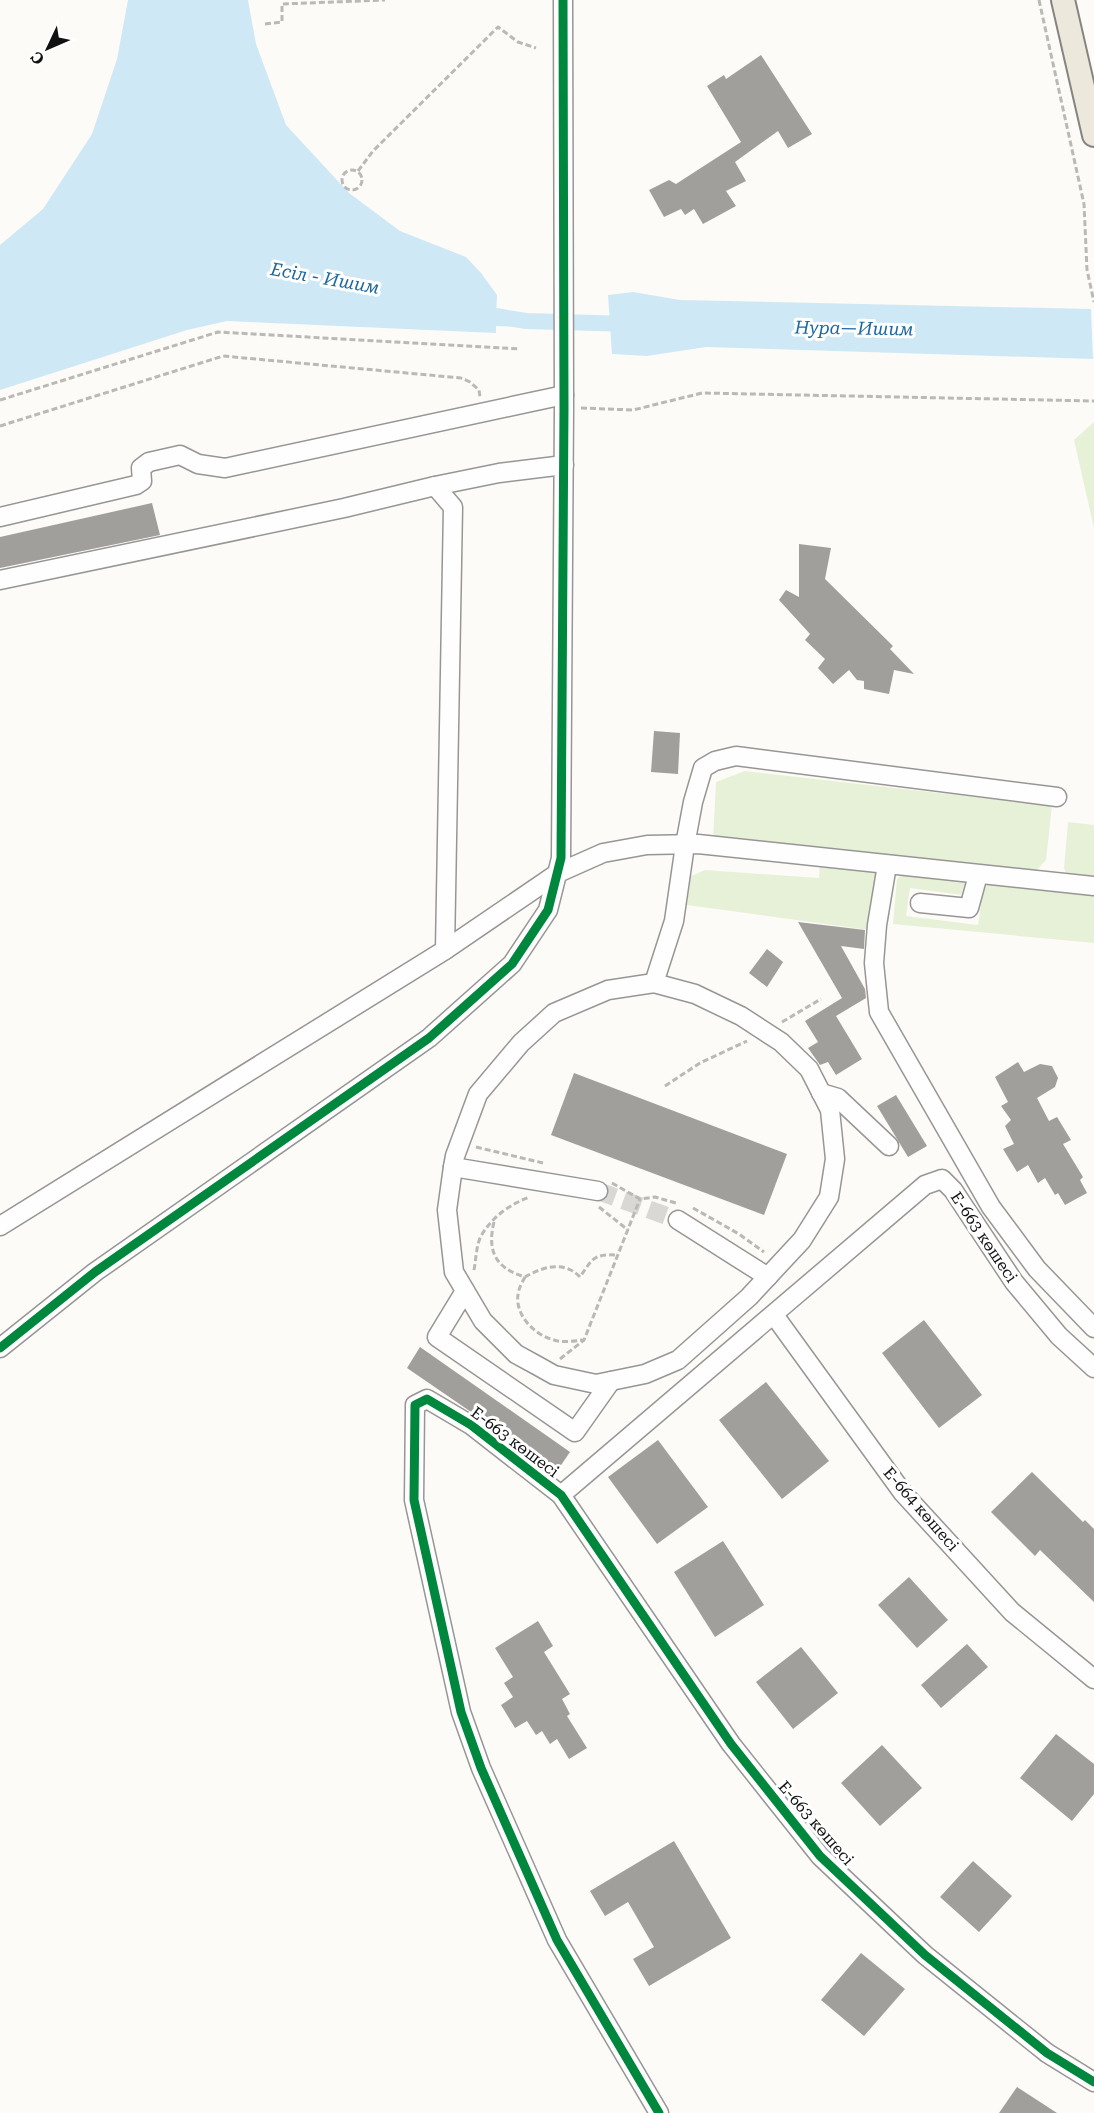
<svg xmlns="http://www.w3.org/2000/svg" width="1094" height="2113" font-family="'Roboto Serif',serif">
<rect width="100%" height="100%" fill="#fdfbf7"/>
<!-- green -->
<g fill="#e7f1d8">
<path d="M1094,422V528L1074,440Z"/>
<path d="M745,771L1052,806L1046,860L1035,872L713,842L716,782Z"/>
<path d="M1068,822L1094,825V877L1067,875L1064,868Z"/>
<path d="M820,863L966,879L961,895L910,888L906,916L978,925L982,897L988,881L1094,892V943L893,924L897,879L905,872L882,869L876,931L687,905L691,876L705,870L819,878Z"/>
</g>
<!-- water -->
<g fill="#cfe8f5">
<path d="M128,0H248L256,44L286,125L349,193L400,231L466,257L481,273L497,295L496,316H526L525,327L496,326V333L227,321L187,330L0,390V245L43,209L92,134L117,59Z"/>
<path d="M633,292L680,300L1091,309L1093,359L706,347L647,356L612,354L608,295Z"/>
</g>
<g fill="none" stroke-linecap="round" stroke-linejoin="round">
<!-- canal -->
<path stroke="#cfe8f5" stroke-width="16" d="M496,316L526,321L630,324"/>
</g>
<!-- building -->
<g fill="#a19f9c">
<path d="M761,55L812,134L788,148L778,131L735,162L746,181L726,191L736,206L703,224L694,209L685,215L681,209L664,217L649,190L669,180L676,184L741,142L707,86L724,75L726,79Z"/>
<path d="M152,503L160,535L0,568V537Z"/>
<path d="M799,544L831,548L825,579L893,646L890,649L914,674L894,670L889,694L864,689V681L857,680L849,670L833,684L818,668L825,659L805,640L810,634L779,600L786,590L799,597Z"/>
<path d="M654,731L680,733L678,774L651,772Z"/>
<path d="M798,922L865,930L864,949L841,946L865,989L866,998L836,1016L862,1059L836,1075L828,1062L820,1065L808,1048L818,1042L805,1021L842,998Z"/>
<path d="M767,949L783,962L767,987L749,973Z"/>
<path d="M1018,1062L1024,1072L1040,1064L1052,1066L1058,1078L1055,1087L1037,1098L1049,1121L1057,1117L1071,1140L1063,1144L1083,1177L1080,1180L1087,1193L1065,1205L1058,1193L1055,1195L1045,1178L1038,1183L1028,1165L1017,1172L1003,1149L1014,1144L1005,1126L1011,1120L1001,1106L1008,1102L995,1077Z"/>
<path d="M574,1073L787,1154L764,1215L551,1135Z"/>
<path d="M896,1095L927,1146L908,1157L877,1106Z"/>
<path d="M924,1320L982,1395L939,1428L882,1353Z"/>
<path d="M420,1347L570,1452L557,1471L407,1368Z"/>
<path d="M766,1382L829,1461L782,1499L719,1420Z"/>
<path d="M658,1440L708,1507L657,1544L608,1477Z"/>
<path d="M1032,1472L1083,1522L1085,1520L1094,1529V1602L1040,1550L1035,1556L991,1512Z"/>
<path d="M723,1541L764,1605L715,1637L674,1572Z"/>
<path d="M909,1577L948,1620L917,1648L878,1605Z"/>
<path d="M538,1621L553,1646L544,1652L570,1694L562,1699L570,1714L567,1716L587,1748L569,1759L557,1739L550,1744L542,1731L536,1735L527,1721L515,1728L501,1705L513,1697L504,1683L513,1677L495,1648Z"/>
<path d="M967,1644L988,1667L941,1708L921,1685Z"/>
<path d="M801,1647L838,1693L793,1729L756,1682Z"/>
<path d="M1056,1734L1094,1764V1794L1072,1821L1020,1778Z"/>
<path d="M882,1745L922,1788L880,1826L841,1783Z"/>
<path d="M674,1841L731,1938L649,1986L633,1959L654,1947L628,1902L605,1916L590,1891Z"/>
<path d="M973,1861L1012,1896L979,1932L940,1897Z"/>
<path d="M861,1953L905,1989L864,2036L821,2000Z"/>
<path d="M1017,2087L1057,2113H999Z"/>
</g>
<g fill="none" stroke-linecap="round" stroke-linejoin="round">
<!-- minor-tunnel -->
<path stroke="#dad8d4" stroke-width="18" stroke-dasharray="18 9" stroke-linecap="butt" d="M598,1191L678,1220"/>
<!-- minor casing -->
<g stroke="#979695" stroke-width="21">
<g id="minor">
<path d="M435,486L453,507L445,950"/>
<path d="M0,517L136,485L142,481L141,468L149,462L180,455L198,464L225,468L564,395"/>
<path d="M0,580L344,508L435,486L499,473L564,465"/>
<path d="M887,865L877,925L874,963L879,1012L991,1207L1037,1269L1094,1328"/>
<path d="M920,903L969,908L978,875"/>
<path d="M654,983L695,994L741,1016L781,1042L809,1069L830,1110L835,1159L829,1197L802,1240L749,1297L678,1360L645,1374L596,1384L554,1375L538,1366L516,1354L483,1321L454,1272L447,1210L453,1167L455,1156L478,1094L521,1043L554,1013L608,990L654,983L674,921L685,845L693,802L703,768L715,761L736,756L1057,797"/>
<path d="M821,1093L838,1098L889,1146"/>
<path d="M453,1167L598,1191"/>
<path d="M678,1220L768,1277"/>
<path d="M0,1226L445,950L558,873L603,853L647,845L698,844L1094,886"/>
<path d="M465,1291L437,1337L575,1432L611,1381"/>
<path d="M774,1315L903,1493L1012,1612L1094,1679"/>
<path d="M0,1348L95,1272L429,1038L512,964L548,910L561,858L564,408L563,0"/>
<path d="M561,1495L925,1185L942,1179L953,1190L1014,1282L1059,1336L1094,1368"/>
<path d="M659,2113L557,1940L481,1768L461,1712L414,1500L415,1405L427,1399L471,1425L561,1495L731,1744L820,1856L925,1955L1047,2053L1094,2082"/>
</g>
</g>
<!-- major casing -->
<g stroke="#858482" stroke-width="26">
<path id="major" d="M1063,0L1094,135"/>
</g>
<!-- path -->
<g stroke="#b9b9b8" stroke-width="3" stroke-dasharray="6 3" stroke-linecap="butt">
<path d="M1039,0L1084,204L1087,270L1094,302"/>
<path d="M265,24L282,22V4L385,0"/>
<circle cx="352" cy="180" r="10"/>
<path d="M358,171L373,151L498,27L518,42L536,48"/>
<path d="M0,400L218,332L520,349"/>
<path d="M581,408L633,410L702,393L1094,401"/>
<path d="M0,426L223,356L461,378L470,382L479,390L480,397"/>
<path d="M782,1022L821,999"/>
<path d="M665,1086L700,1063L747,1041"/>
<path d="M476,1147L543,1163"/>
<path d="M612,1183L640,1199L655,1197L676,1203"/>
<path d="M599,1207L628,1230"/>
<path d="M693,1208L739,1234L764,1252"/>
<path d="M494,1222C487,1251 495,1268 525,1277C542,1267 564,1260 580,1277C593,1258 593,1254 618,1255"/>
<path d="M474,1270C476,1260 476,1246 481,1236C492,1217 510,1204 530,1197"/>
<path d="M525,1277C523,1281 520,1286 519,1290C512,1313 534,1335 554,1340C563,1343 574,1341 583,1340"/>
<path d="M560,1359L584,1340L640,1199"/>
</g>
<!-- minor -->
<use href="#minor" stroke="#fffefe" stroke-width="18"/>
<!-- major -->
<use href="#major" stroke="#ece8dc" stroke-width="22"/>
<!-- cycleway casing -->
<g stroke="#fff" stroke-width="13">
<g id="cycleway">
<path d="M0,1348L95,1272L429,1038L512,964L548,910L561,858L564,408L563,0"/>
<path d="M659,2113L557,1940L481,1768L461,1712L414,1500L415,1405L427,1399L471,1425L561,1495L731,1744L820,1856L925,1955L1047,2053L1094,2082"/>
</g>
</g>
<!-- cycleway -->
<use href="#cycleway" stroke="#00873e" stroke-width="9"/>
</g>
<g text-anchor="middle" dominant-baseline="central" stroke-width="6" stroke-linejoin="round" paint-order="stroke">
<!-- street labels -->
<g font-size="16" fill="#111" stroke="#fff">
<text transform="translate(984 1237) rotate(56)">Е-663 көшесі</text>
<text transform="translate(515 1442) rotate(37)">Е-663 көшесі</text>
<text transform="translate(921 1509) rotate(49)">Е-664 көшесі</text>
<text transform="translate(816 1823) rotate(49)">Е-663 көшесі</text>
</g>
<!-- water labels -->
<g font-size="18" font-style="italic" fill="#1d68a0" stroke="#fff">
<text transform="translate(325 278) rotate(10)">Есіл - Ишим</text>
<text transform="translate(854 328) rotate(1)">Нура—Ишим</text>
</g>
</g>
<!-- north arrow -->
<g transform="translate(48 48) rotate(226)" stroke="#ffffff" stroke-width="4.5" paint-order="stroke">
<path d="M0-4.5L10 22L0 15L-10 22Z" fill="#111111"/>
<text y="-9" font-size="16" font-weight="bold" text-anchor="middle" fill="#111111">С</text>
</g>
</svg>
